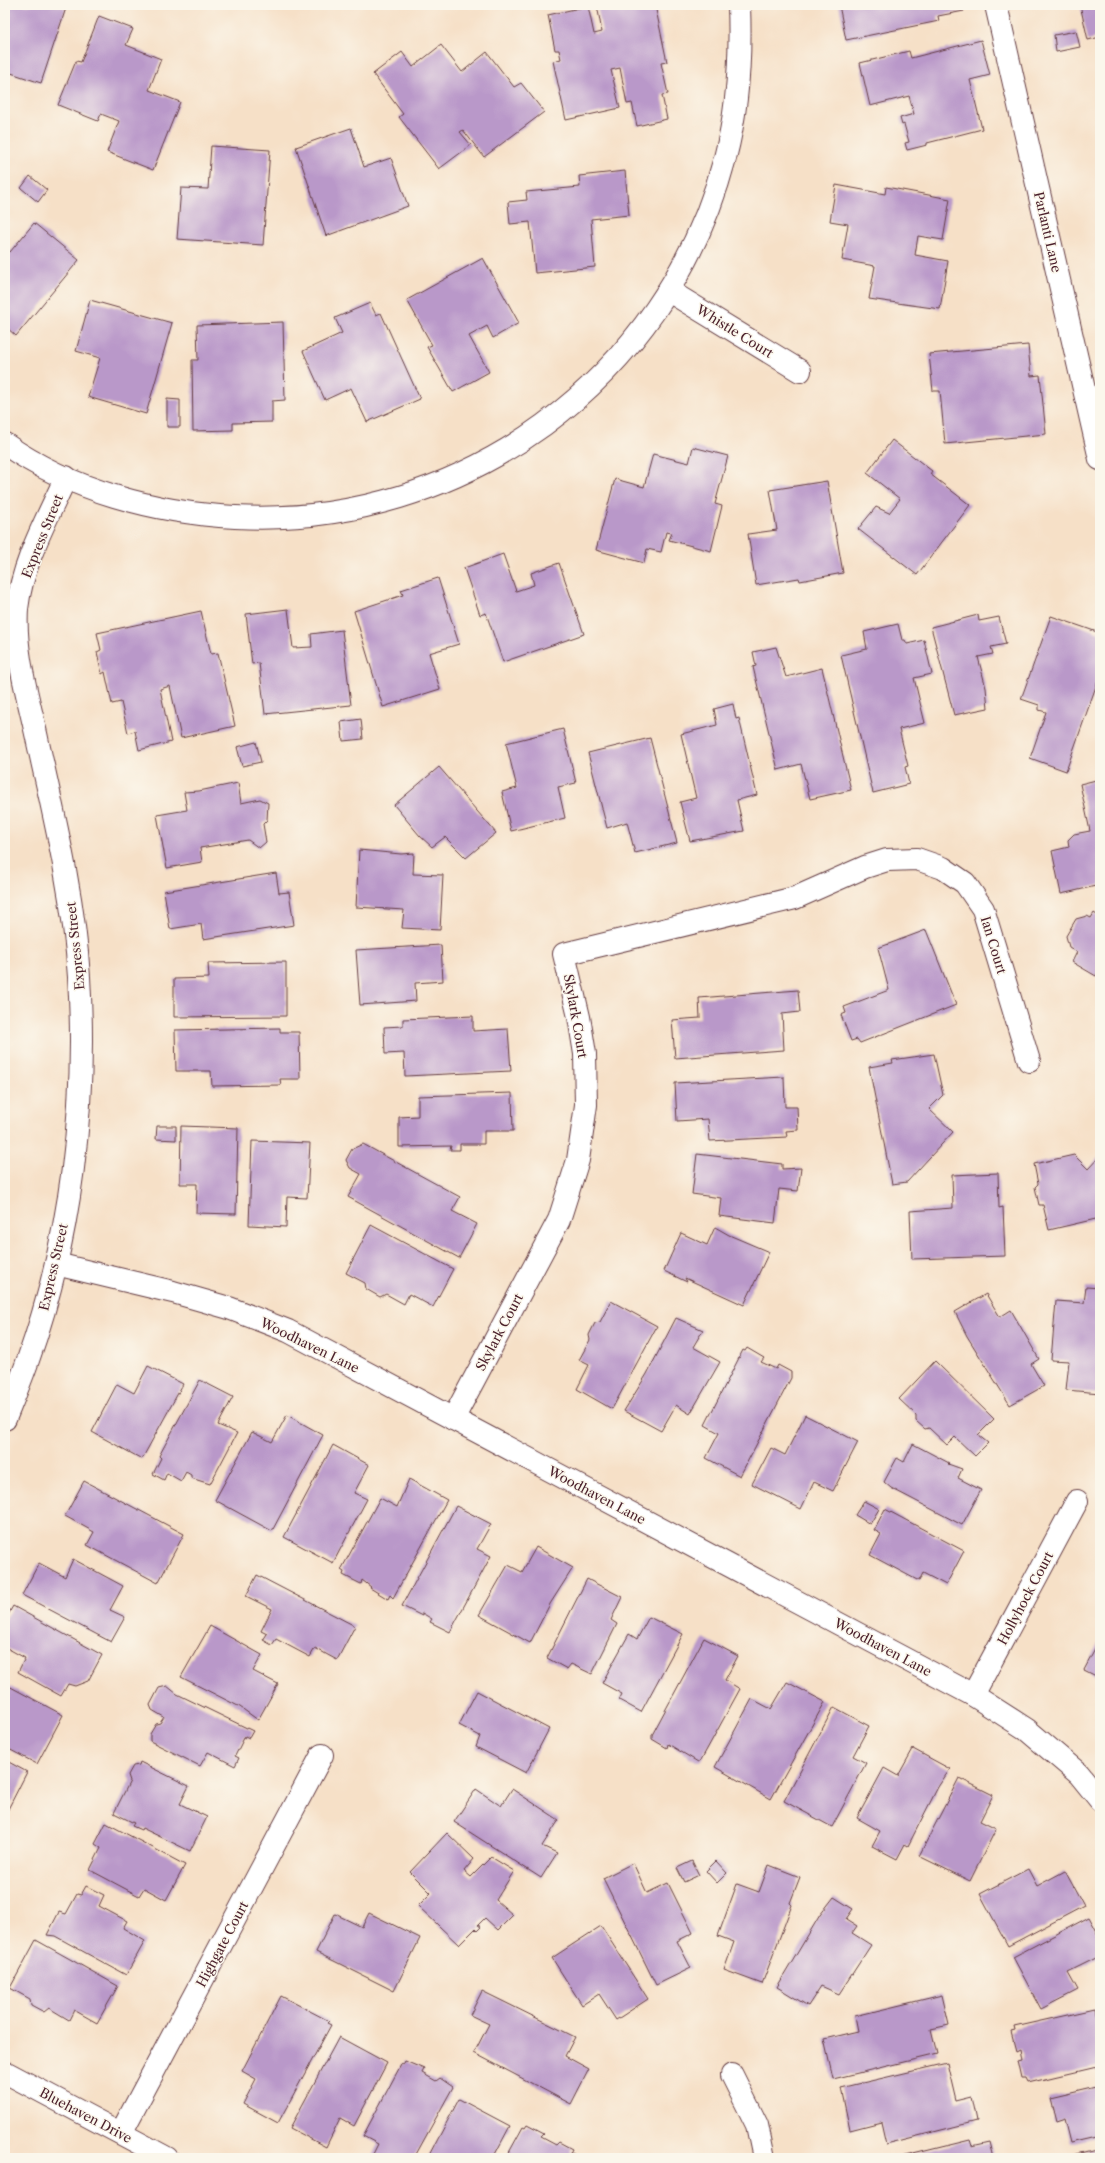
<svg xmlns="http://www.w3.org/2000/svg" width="1105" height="2163" font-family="'Libre Caslon Text',serif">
<rect width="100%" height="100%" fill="#fbf7ec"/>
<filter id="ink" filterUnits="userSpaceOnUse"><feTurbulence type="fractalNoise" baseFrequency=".025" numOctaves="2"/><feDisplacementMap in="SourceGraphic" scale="8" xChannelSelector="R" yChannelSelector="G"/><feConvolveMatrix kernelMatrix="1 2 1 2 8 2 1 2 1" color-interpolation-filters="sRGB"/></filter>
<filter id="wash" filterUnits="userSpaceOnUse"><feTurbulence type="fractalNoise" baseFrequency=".012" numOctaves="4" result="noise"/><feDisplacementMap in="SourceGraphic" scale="16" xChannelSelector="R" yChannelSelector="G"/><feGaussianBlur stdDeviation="0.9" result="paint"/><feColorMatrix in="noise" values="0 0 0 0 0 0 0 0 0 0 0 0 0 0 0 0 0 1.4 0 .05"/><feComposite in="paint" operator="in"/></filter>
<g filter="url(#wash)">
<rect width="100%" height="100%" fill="#f6e0c7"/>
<g id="blocks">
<!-- building -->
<g fill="#b998c9">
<path d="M5,5H56L66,8L41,83L5,71Z"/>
<path d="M597,5H655L667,62L661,63L668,94L662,95L667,119L637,126L632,103L627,104L620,68L611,70L620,108L566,120L553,61L561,59L559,50H555L548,15L588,6L594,34L602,32Z"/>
<path d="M839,5H963L964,11L938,16L939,21L846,40Z"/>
<path d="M1080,5H1100V37L1088,40Z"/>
<path d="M99,16L133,29L126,45L161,59L149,90L180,102L153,170L107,152L119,121L101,114L98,121L58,105L76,61L81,62Z"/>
<path d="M1076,31L1080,47L1056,52L1054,35Z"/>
<path d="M981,40L990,75L970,80L982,129L927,143V145L907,150L905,143L909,142L904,124L902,125L900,118L914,114L909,96L870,106L860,63L909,51L911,58Z"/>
<path d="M441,45L462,72L487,52L514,87L521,83L544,112L484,157L463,130L460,132L471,145L439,169L399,117L403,114L373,74L402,52L413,67Z"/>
<path d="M351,128L364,167L391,158L408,206L326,236L296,147Z"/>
<path d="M211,146L270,150L263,245L177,239L181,188L208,189Z"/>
<path d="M625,171L629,215L591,219L595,267L535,273L530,222L510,224L508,202L527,200L526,192L580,187L579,176Z"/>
<path d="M30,176L47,190L38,202L21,188Z"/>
<path d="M836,185L885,194L886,187L950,199L943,240L918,236L915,255L948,261L940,309L869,299L875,266L842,260L848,224L830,221Z"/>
<path d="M34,223L79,260L16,336L5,326V248L10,252Z"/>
<path d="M483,258L519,323L493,338L487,326L469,336L489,372L453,392L427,347L432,345L407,300Z"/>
<path d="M90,300L172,323L146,414L88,397L100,358L76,351Z"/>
<path d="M370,303L376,315L381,313L420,399L367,422L351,388L325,400L303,351L342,333L335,318Z"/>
<path d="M283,322L285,400L272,401V422L233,423V430L193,431L192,360H198L197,325Z"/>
<path d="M1028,345L1031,376L1040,375L1046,434L945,444L940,391H933L929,354Z"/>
<path d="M167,399L180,400V427H167Z"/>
<path d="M892,440L932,471L930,474L970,505L917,575L858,529L876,507L889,513L900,499L867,473Z"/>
<path d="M693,447L728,456L715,504L722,506L711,551L669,540L672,533L666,532L661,552L647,549L644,563L596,550L615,479L644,487L653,454L689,463Z"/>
<path d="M827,481L843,573L800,581L799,578L756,585L748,534L777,530L770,490Z"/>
<path d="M503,554L516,591L534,585L531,573L559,563L584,634L503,662L486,613L480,615L464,568Z"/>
<path d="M438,578L459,644L429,653L440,689L383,707L354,611L403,595L401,590Z"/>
<path d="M288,609L293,648L312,647L311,634L342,630L351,705L265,714L259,663L252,664L246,614Z"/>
<path d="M201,611L211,654L218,653L235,726L181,738L170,686L160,689L171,742L139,750L135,731L128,733L121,702L112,704L105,672L102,674L97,652L101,650L97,633Z"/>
<path d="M978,615L979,621L999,617L1006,644L991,647L993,654L978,657L986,688L988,708L954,715L931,627Z"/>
<path d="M1051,616L1100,633V675L1066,771L1030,758L1046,712L1039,710V705L1021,699Z"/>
<path d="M898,624L902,640H905L907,644L924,640L932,674L914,678L925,723L899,729L908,766L905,767L909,784L873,793L841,655L867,649L864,632Z"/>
<path d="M776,647L786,677L822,668L851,790L810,799L801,764L778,770L753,667L756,666L753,652Z"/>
<path d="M733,704L736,719L739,718L757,795L737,800L744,831L690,841L680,802L696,798L681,734L717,725L714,709Z"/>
<path d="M361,719L363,739L343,741L341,722Z"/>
<path d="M563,729L576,783L558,787L565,818L511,831L502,792L517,788L506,743Z"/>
<path d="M650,738L677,843L635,853L627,822L607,828L588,753Z"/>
<path d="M256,742L261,762L242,766L237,747Z"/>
<path d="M439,767L496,833L466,858L445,837L432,847L420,836L394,805Z"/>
<path d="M1100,779V885L1061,894L1052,851L1069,847L1068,840L1074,834L1090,831L1080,784Z"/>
<path d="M238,783L241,803L260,799L268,803L267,820L263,824L266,842L259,848L248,840L200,848L202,862L167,868L157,815L187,810L184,792L199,791Z"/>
<path d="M359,850L401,854L414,853L413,874L443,875L440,930L402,928L404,910L356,907Z"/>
<path d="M276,873L279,893L289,892L294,925L203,939L201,924L170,929L164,891Z"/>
<path d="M1094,913L1100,917V973L1098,972L1096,976L1072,962L1077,952L1069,947L1066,936L1076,919L1087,916L1091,918Z"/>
<path d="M926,930L956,1005L860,1043L857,1039L851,1041L841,1015L846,1013L844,1007L889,990L878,948Z"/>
<path d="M441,945L443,981L415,983L416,1001L360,1005L356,950Z"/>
<path d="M286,962V1016L174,1017V979L209,978L208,963Z"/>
<path d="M798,990L800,1012L782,1014L784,1050L675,1058L672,1020L700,1018L699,998Z"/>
<path d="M473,1016V1031L508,1029L511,1071L405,1076L404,1053L385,1054L384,1027L403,1026V1019Z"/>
<path d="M280,1028V1032H299L300,1079H280L281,1085L212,1086L211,1071H176L175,1030Z"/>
<path d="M934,1054L943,1095L929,1109L953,1132L907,1182L892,1184L869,1067L893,1063L892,1060Z"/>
<path d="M784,1077L785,1107H797L798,1130L786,1131L787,1137L710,1141L708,1119L677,1121L675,1083Z"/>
<path d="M512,1093L513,1131H484V1144H460V1150H450L451,1146L399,1147V1117L418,1116V1096Z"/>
<path d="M157,1126H176V1140L156,1139Z"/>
<path d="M181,1126L238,1128L236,1214L196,1213L197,1184H180Z"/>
<path d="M252,1141L310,1143L307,1198L287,1197L286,1227L249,1225Z"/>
<path d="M363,1144L460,1197L452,1211L477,1224L459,1258L348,1197L361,1174L350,1168L346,1160L352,1149Z"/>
<path d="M697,1154L782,1164V1169L801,1168L798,1191L779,1189L775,1223L719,1216L721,1198L692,1194Z"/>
<path d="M1074,1155L1088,1169L1100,1156V1218L1049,1230L1043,1205H1039L1035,1187L1038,1184L1034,1164Z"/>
<path d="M998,1173L999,1208L1003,1207L1005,1256L912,1259L910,1211L953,1208L952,1175Z"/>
<path d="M371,1225L453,1269L433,1307L409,1294L404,1304L386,1294L380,1297L366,1289L365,1283L346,1273Z"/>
<path d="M715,1227L729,1235L769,1252L744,1305L685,1278L687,1282L664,1271L681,1233L707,1245Z"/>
<path d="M1086,1287L1100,1288V1393L1066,1390L1069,1361L1051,1360L1056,1301L1084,1303Z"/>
<path d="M986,1294L1000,1317L1011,1310L1039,1359L1031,1364L1044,1386L1010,1405L967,1336L955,1312Z"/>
<path d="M611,1301L657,1326L612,1409L577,1389L589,1365L579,1360L590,1340L589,1335L595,1323L600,1322Z"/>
<path d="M676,1318L703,1330L693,1347L720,1362L690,1414L676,1405L661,1431L624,1411L647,1374Z"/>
<path d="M747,1348L764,1358L761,1362L776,1369L778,1365L791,1372V1378L740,1476L706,1458L719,1433L705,1425L743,1350L745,1351Z"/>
<path d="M935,1361L994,1419L978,1435L988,1443L975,1456L955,1437L947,1445L929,1428L925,1429L916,1421V1415L899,1399Z"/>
<path d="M148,1366L183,1384L142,1459L92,1432L117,1384L134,1393Z"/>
<path d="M200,1380L233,1397L218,1425L237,1433L210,1484L191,1478V1475L186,1472L181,1481L167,1473L164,1480L153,1474L161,1458L159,1456Z"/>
<path d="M287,1415L323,1435L272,1531L215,1500L252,1432L272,1442Z"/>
<path d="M805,1415L858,1442L833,1491L814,1482L801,1509L752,1484L771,1448L785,1455Z"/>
<path d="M913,1444L949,1463L948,1464L962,1469L958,1478L981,1490L962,1525L891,1488L884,1482L897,1458L904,1462Z"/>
<path d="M333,1445L369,1465L354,1493L367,1499L333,1563L284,1537Z"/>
<path d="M409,1479L447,1500L393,1598L390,1595L388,1599L370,1588L371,1587L362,1580L361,1584L343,1575L344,1572L341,1570L380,1498L397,1507Z"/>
<path d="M84,1481L184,1534L158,1583L87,1545L94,1532L65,1516Z"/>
<path d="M864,1501L879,1509L870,1524L855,1515Z"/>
<path d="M456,1506L491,1524L477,1549L491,1556L450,1632L430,1622L432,1619L422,1613V1616L402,1606Z"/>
<path d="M885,1509L964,1551L946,1585L923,1573L919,1581L870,1555L881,1534L874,1530Z"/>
<path d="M536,1547L573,1568L550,1604L530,1643L479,1615L508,1565L522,1572Z"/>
<path d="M73,1559L123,1586L110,1610L125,1617L111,1642L22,1595L39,1563L65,1577Z"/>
<path d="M257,1575L355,1626L337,1660L315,1648L310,1657L276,1639L272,1645L263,1640L267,1634L261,1631L272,1609L246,1596Z"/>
<path d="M587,1579L622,1597L611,1620L617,1624L592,1674L571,1664L567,1669L547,1658Z"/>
<path d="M13,1606L102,1655L88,1681L75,1686L68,1684L61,1696L18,1672L25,1658L5,1647V1620Z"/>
<path d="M649,1617L683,1634L641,1712L619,1700L622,1694L602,1683L629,1634L637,1639Z"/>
<path d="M210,1626L262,1655L253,1671L278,1684L258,1720L240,1707L181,1677Z"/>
<path d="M704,1638L738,1656L725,1680L740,1689L701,1760L698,1762L668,1744L667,1748L652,1739V1735Z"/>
<path d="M1100,1640V1678L1084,1670Z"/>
<path d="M787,1682L825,1702L771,1799L715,1767L752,1699L771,1709Z"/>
<path d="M5,1684L63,1715L37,1764L5,1747Z"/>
<path d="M167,1686L177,1694L253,1731L249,1738L245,1736L235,1756L239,1758L235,1766L208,1752L200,1766L150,1741V1734L156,1724L160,1723L164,1717L152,1710L150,1705L159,1688Z"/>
<path d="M477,1691L549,1729L526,1773L476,1747L480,1736L459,1725Z"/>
<path d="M834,1707L869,1726L853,1756L866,1763L832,1827L784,1801Z"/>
<path d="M913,1749L950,1769L938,1787L908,1846L905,1844L897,1859L872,1846L880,1831L857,1818L884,1768L898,1776Z"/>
<path d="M5,1760L27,1772L5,1815Z"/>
<path d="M140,1762L189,1786L180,1804L207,1817L190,1851L142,1828L141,1830L132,1826L134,1823L114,1813L130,1781L128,1775L133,1766L139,1765Z"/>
<path d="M959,1778L993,1795L980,1821L996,1829L970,1881L919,1856Z"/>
<path d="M476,1789L501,1806L512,1789L559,1820L542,1846L557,1853L541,1878L454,1822Z"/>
<path d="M106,1823L185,1865L166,1900L144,1888L139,1896L90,1870L101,1848L95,1844Z"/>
<path d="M447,1833L474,1859L464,1871L471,1877L491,1857L514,1871L496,1900L513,1915L498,1930L485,1918L478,1925L481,1927L477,1931L475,1929L459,1945L418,1906L431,1893L410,1872Z"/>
<path d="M692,1861L699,1875L684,1882L677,1868Z"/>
<path d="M716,1861L727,1873L717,1883L706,1871Z"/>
<path d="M633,1863L647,1893L668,1883L693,1933L677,1941L691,1968L656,1985L603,1878Z"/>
<path d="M769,1865L800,1877L790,1903L792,1905L762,1984L724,1970L734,1942L718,1936L737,1884L759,1892Z"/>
<path d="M1028,1869L1037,1886L1065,1871L1084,1906L1008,1946L980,1894Z"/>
<path d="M86,1886L104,1895L99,1906L127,1921L123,1928L145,1941L126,1975L55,1936L47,1935L59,1912L66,1914L77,1894L81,1895Z"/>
<path d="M834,1897L853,1909L846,1919L857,1926L852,1933L871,1945L839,1994L821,1986L808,2006L777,1987L820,1915Z"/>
<path d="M369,1913L420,1938L394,1991L316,1952L335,1914L362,1927Z"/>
<path d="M1089,1917L1100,1937V1956L1068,1972L1078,1990L1041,2009L1013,1957Z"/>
<path d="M601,1926L648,1999L616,2020L599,1994L582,2005L552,1958Z"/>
<path d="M36,1940L118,1986L97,2023L74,2010L69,2020L49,2008L44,2012L31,2005L30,1999L10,1988Z"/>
<path d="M482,1991L575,2037L565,2056L589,2069L571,2104L474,2053L489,2024L470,2015Z"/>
<path d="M942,1995L949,2025L931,2029L937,2054L833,2079L824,2039L858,2031L855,2016Z"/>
<path d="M281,1996L329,2021L327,2023L331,2025L278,2123L243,2104L256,2079L242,2071Z"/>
<path d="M1094,2009L1097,2024H1100V2066L1028,2083L1026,2079H1022L1018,2061L1022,2060L1020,2049L1016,2051L1011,2032L1015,2031L1014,2027Z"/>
<path d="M339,2037L387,2063L354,2126L340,2118L326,2147L290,2128Z"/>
<path d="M405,2061L424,2069L422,2073L436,2081L440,2078L453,2087L414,2158H371L378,2144L363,2136L402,2063L403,2065Z"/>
<path d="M947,2063L956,2101L972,2097L977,2121L886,2144L881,2122L850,2130L841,2088Z"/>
<path d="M1100,2086V2136L1070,2143L1064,2119L1055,2122L1049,2098Z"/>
<path d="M459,2099L510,2126L493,2158H428Z"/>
<path d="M527,2125L544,2134L541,2137L556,2145L559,2142L572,2149L570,2153L574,2154L572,2158H506L523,2127L525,2128Z"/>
<path d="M970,2140L972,2146L990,2142L994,2158L901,2157Z"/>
<path d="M1100,2149V2158H1068V2157Z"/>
</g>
</g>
</g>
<g filter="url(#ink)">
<use href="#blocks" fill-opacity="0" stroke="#643c42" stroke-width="1"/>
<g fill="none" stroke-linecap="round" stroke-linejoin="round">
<!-- minor casing -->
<g stroke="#643c42" stroke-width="24">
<g id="minor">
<path d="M996,5L1100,459"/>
<path d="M669,291L800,371"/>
<path d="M5,444C70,490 157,513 235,517C463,529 667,379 725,158C738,109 741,56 739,5"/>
<path d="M56,1264L173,1292L229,1308L288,1331L973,1695L1026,1729L1079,1774L1100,1800"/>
<path d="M5,1419C13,1399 21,1380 28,1360C71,1239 87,1105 79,977C74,898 55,820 38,743C29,699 14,654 17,609C22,563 47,519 66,477"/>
<path d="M453,1419L559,1220L578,1160L586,1105L585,1054L579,1017L564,954L795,898L865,867L887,860L917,859L943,868L965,883L983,909L1029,1061"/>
<path d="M973,1695L1077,1501"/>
<path d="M5,2072L167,2158"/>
<path d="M732,2075L757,2125L764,2158"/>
<path d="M121,2133L322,1755"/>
</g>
</g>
<!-- minor -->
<use href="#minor" stroke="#fff" stroke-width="22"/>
</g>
</g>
<g text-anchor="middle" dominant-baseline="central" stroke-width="3" stroke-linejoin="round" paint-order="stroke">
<!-- street labels -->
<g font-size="13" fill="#4a1f2b" stroke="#fbf7ec">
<text transform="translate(1048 232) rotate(77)">Parlanti Lane</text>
<text transform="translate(735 331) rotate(32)">Whistle Court</text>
<text transform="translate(42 536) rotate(-68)">Express Street</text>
<text transform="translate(994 945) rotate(73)">Ian Court</text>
<text transform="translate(75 946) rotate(-96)">Express Street</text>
<text transform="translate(576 1016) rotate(80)">Skylark Court</text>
<text transform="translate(53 1267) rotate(-77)">Express Street</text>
<text transform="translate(499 1332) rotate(-62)">Skylark Court</text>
<text transform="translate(310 1345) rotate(26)">Woodhaven Lane</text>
<text transform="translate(597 1495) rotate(28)">Woodhaven Lane</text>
<text transform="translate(1025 1598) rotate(-62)">Hollyhock Court</text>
<text transform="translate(883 1647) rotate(28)">Woodhaven Lane</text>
<text transform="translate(222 1944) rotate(-62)">Highgate Court</text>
<text transform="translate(86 2115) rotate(28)">Bluehaven Drive</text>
</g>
</g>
<!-- margin -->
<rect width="1105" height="2163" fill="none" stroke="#fbf7ec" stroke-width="20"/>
</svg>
